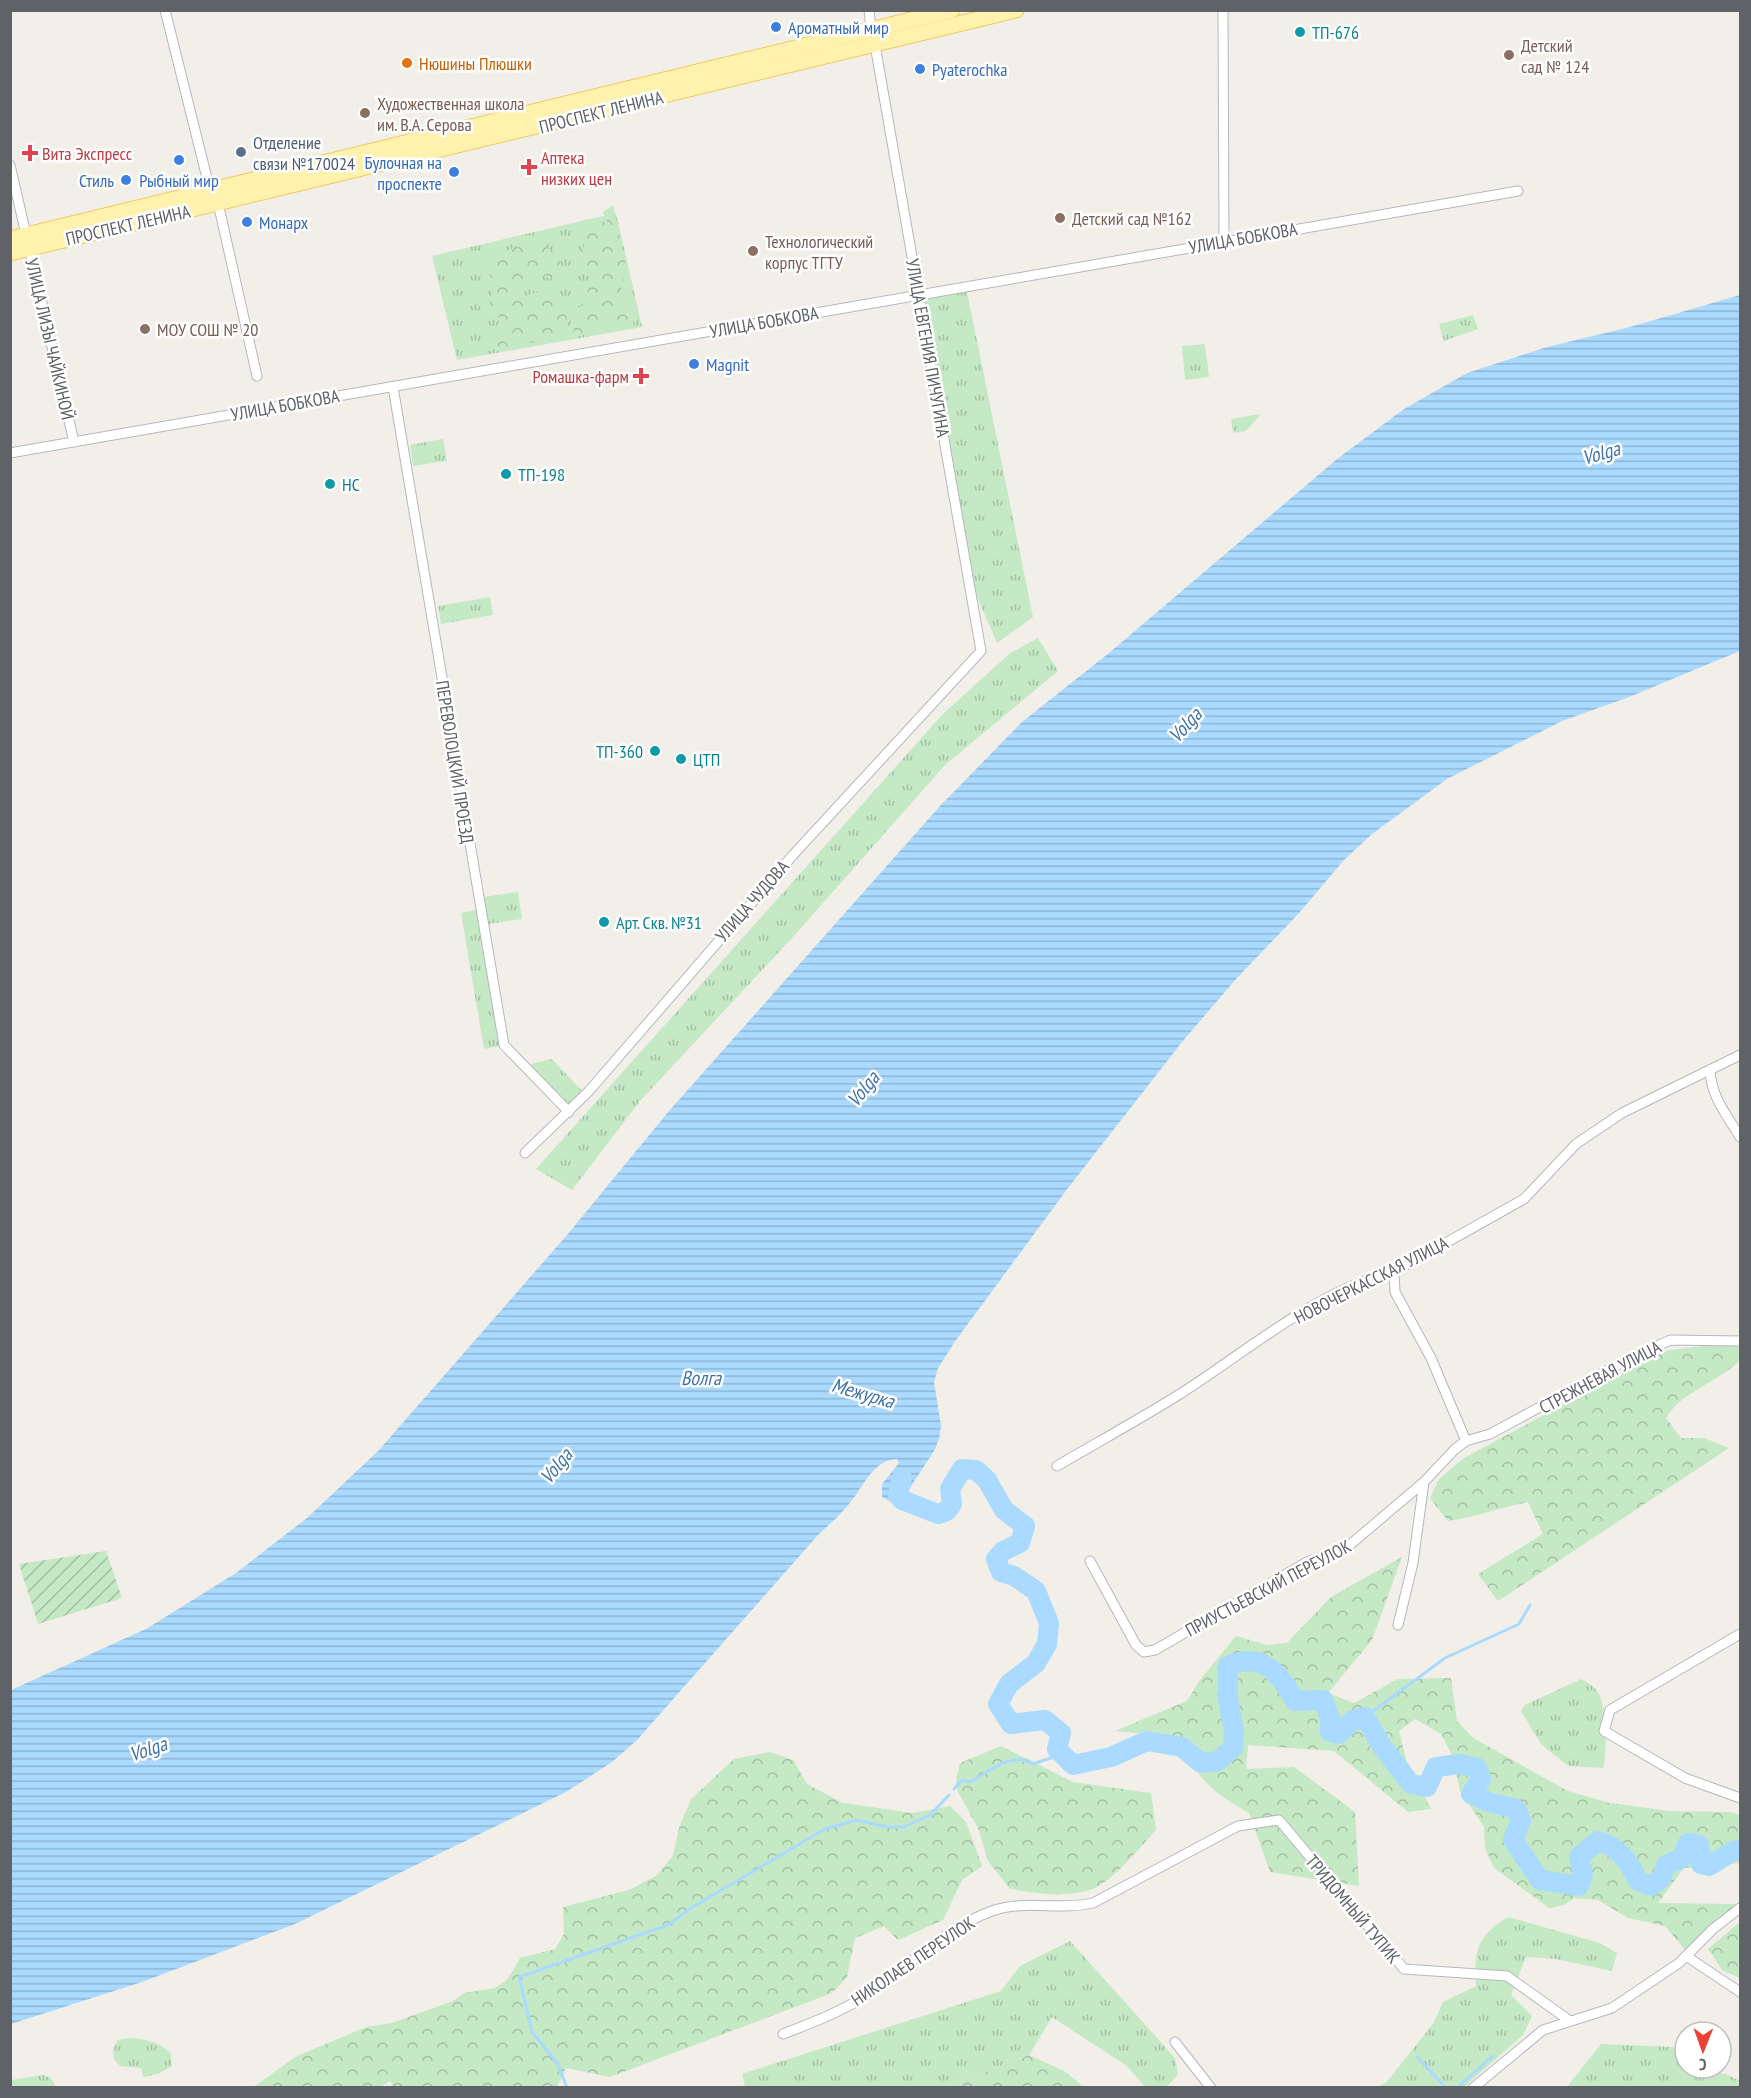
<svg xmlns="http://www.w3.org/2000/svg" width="1751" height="2098" font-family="'PT Sans Narrow',sans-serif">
<defs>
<pattern id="grass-tufts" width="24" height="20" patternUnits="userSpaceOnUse" patternTransform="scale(1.5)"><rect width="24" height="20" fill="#c5e8c5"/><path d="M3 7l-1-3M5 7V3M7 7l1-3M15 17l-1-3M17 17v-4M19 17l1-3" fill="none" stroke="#a3c0a4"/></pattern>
<pattern id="forest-crowns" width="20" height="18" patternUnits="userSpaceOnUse" patternTransform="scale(1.5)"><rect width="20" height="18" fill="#c5e8c5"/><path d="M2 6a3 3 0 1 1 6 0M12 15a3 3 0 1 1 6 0" fill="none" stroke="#a3c0a4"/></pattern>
<pattern id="garden-furrows" width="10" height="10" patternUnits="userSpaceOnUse" patternTransform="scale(1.5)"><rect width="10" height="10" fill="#c5e8c5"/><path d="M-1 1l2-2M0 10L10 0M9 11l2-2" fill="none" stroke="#a3c0a4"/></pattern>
<pattern id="water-rules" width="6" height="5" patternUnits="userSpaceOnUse" patternTransform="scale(1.5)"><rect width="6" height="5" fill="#aadaff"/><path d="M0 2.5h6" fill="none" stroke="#8eb4d2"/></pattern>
</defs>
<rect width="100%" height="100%" fill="#f1efe8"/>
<!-- grass -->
<g fill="url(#grass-tufts)">
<path d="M616,213L642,327L457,360L432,256Z"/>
<path d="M966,287L1033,617L997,643L968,576L918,295Z"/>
<path d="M1473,315L1478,329L1444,341L1439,324Z"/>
<path d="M1205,344L1209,377L1185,380L1182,346Z"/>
<path d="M1261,414L1246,431L1233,433L1231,419Z"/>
<path d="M443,439L447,461L413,466L410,445Z"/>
<path d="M490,597L493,615L441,624L438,606Z"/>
<path d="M1038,638L1058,671L945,765L793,937L640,1101L572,1190L536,1169L942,715L1009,654Z"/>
<path d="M518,892L522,919L488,924L484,897Z"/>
<path d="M477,910L500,1046L484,1049L461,913Z"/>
<path d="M552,1059L582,1091L568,1106L526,1065Z"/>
<path d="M1581,1679C1589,1683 1595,1687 1599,1694C1607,1708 1607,1753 1603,1768L1568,1766L1541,1744L1521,1711L1525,1705Z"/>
<path d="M1508,1917L1600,1943L1617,1953L1612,1971L1556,1959L1526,1957L1511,1995L1532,2016L1523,2035L1464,2087L1374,2088L1386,2083L1424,2035L1433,2024L1443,2002L1476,1986C1474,1952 1476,1936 1508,1917Z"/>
<path d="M1070,1941L1175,2058L1178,2075L1166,2087H1145L1127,2066L1052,2017L1029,2055L946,2087H745L742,2074L1001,1991L1020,1966Z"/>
<path d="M128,2038C143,2038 161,2042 171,2054L172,2066L158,2074L143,2077L141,2068L120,2066L114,2059L113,2049L118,2040Z"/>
<path d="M1601,2044L1673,2047L1685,2057V2068C1706,2068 1721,2071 1740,2081V2087H1567Z"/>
<path d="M43,2075L51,2078L56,2087H11L12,2080Z"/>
</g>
<!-- forest -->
<g fill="url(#forest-crowns)">
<path d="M613,205L628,275L619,283L631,309L634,327L617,329L609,325L599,332L574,336L572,315L587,299L588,281L601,273L596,265L586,271L580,265L583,258L580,250L586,244L582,231L590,221L598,219L608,224L603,212Z"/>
<path d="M533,242C552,244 575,266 550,279L544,276L535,286L530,283L527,290L515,293L520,302L521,298L542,289L547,291L548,298H558L565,306L568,325L548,343C527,339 512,350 498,347L495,327L499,324L500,318L494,315L489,299L493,294L494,280L482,267V259Z"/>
<path d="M1712,1345L1740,1346V1360C1718,1383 1683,1390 1666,1418L1681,1438H1704L1729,1448L1498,1601L1478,1574L1543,1534L1528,1502C1501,1507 1476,1517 1448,1521L1430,1498L1439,1479L1464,1458L1663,1351Z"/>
<path d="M1402,1557L1372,1640L1328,1693L1354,1703L1398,1679L1451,1678L1457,1721L1473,1738L1568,1791L1610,1803L1670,1811L1731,1812L1740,1815V1863L1684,1868L1658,1903L1736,1904L1686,1951L1665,1926L1628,1918L1598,1900L1574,1898L1564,1905L1549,1908L1494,1868L1485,1848L1484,1827L1460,1791L1452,1755L1441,1734L1415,1719L1399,1731L1407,1763L1431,1809L1408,1812L1334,1751L1248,1745L1246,1769L1294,1767L1355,1812L1359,1886L1270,1872L1249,1813C1213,1793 1193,1775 1177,1737L1115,1731L1187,1701L1200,1680L1236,1636L1267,1645L1287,1643L1331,1597Z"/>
<path d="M1001,1746L1073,1782L1151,1793L1156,1830C1140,1847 1112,1883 1090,1890C1064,1898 1036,1893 1010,1889L988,1861L978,1828L958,1792L956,1782L960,1763Z"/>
<path d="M770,1752L793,1760L807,1784L843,1803L913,1813L950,1806L966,1822L982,1866L962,1880L943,1920L898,1940L884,1926L855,1938L847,1977L832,1993L610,2077L566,2068L557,2087L394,2088L390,2081L378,2088L254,2087L295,2057L366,2027L392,2023L453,2001L464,1993L495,1988L507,1980L520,1958L555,1949L564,1934L563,1907L629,1890L656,1876L673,1856L679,1828L691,1799L734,1759Z"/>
<path d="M1740,1922V1978L1722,1970L1708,1949Z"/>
<path d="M1029,2055L1064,2071L1084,2087H946Z"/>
</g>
<!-- garden -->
<path fill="url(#garden-furrows)" d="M106,1551L122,1598L38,1624L19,1564Z"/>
<!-- water -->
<path fill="url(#water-rules)" d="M1740,295V651L1629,697L1562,721L1447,779L1372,834L1344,860L1299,913L1236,979L1182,1042L1068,1188L956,1340L938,1368L934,1382L941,1426L939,1439L934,1451L902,1500L893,1503L882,1497V1484L899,1463L897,1459C872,1460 863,1488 849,1504C840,1515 829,1525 818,1535L637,1740L612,1762L566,1792L295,1924L142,1982L11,2024V1690L146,1629L236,1573L307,1518L378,1451L567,1235L669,1111L940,806L1022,722L1109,653L1337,459L1404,409L1467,373L1547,347L1630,327Z"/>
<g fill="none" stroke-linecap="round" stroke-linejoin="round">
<!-- stream -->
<g stroke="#aadaff" stroke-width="3">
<path d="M1365,1717L1445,1658L1519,1624L1530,1605"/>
<path d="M954,1789L962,1780L970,1782C990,1771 1011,1751 1033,1764L1062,1754"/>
<path d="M1417,2057L1446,2088"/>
<path d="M567,2088L558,2064L532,2032L519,1977L668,1925L691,1908L825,1829L857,1820L887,1827H904L930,1815L949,1795"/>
<path d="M1457,2088L1493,2056"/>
</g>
<!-- river -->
<path stroke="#aadaff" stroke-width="20" d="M902,1478L898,1495L902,1500L938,1514L947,1511L952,1504L950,1489L962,1469L976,1470L987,1480L1004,1510L1025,1526L1020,1543L1003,1551L996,1559L1001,1572L1014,1576L1036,1591L1049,1623L1047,1644L1036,1663L1009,1684L998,1704L1011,1724L1045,1720L1061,1733L1057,1749L1073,1765L1111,1757L1147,1741L1182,1747L1201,1763L1218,1761L1233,1748L1234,1732L1228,1699V1666C1261,1651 1280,1673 1295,1701L1323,1700L1330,1718V1732L1339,1734L1353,1720L1365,1717L1381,1745L1411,1784L1427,1787L1436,1767L1460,1764L1477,1768L1481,1779L1471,1794L1488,1802L1516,1809L1521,1820L1513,1840L1540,1880L1579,1886L1583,1874L1579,1857L1598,1841C1617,1845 1631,1864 1638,1881L1651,1886L1661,1879L1666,1865L1682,1858L1688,1843L1699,1845L1701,1864L1709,1866L1733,1851L1740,1850"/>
<!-- street casing -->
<g stroke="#b5b8bc" stroke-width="11">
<g id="street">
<path d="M165,10L210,190"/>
<path d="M869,10L871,29"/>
<path d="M1223,10L1224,242"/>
<path d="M10,165L74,442"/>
<path d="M218,203L257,376"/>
<path d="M393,387L504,1045L569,1112"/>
<path d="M10,453L1518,191"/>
<path d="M1710,1070C1711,1097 1727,1115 1740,1137"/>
<path d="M525,1153L589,1091L793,855L981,651L875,45"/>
<path d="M1394,1272L1395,1292L1431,1358L1466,1441"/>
<path d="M1057,1466C1098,1442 1140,1419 1180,1394C1245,1353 1318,1289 1394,1272L1524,1199L1576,1144L1622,1113L1740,1055"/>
<path d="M1090,1561L1136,1645L1144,1652L1155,1650L1307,1562L1345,1549L1424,1482L1455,1449L1466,1441L1490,1434L1640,1353L1671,1340L1740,1341"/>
<path d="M1398,1625L1413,1563L1424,1482"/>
<path d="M1740,1634L1610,1710L1604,1731L1685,1778L1740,1798"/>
<path d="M1686,1956L1740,1992"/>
<path d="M783,2034C809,2024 835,2014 859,2000C904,1972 941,1929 992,1911C1025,1899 1059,1911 1093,1903L1238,1826L1279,1820L1404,1969L1507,1976L1570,2021"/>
<path d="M1175,2042L1211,2088"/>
<path d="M1473,2088L1543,2030L1612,2008L1679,1963L1713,1929L1740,1908"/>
</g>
</g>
<!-- primary casing -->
<g stroke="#f2c960" stroke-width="17">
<g id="primary">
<path d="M10,239L952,10"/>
<path d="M10,253L1016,10"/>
</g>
</g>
<!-- street -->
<use href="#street" stroke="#fff" stroke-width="9"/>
<!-- primary -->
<use href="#primary" stroke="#fff2af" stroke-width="15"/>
</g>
<!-- markers -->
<g fill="#3f7fe0" stroke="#fff" stroke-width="2">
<circle cx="776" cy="27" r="6"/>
<circle cx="920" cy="69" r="6"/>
<circle cx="179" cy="160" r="6"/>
<circle cx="454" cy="172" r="6"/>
<circle cx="126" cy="180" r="6"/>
<circle cx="247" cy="222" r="6"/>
<circle cx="694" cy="364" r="6"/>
</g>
<g fill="#0f9aa8" stroke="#fff" stroke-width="2">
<circle cx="1300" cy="32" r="6"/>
<circle cx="506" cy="474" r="6"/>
<circle cx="330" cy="484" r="6"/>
<circle cx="655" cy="751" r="6"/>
<circle cx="681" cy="759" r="6"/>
<circle cx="604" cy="922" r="6"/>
</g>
<g fill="#8d6e63" stroke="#fff" stroke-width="2">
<circle cx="1509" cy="55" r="6"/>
<circle cx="365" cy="113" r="6"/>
<circle cx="1060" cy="218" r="6"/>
<circle cx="753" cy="251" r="6"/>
<circle cx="145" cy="329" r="6"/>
</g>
<circle fill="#e8710a" stroke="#fff" stroke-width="2" cx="407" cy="63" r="6"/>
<circle fill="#5c6f8a" stroke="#fff" stroke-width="2" cx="241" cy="152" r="6"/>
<g fill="#e0444e" stroke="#fff" stroke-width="2">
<path d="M27 144h6v6h6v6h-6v6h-6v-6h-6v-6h6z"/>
<path d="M526 158h6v6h6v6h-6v6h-6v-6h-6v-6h6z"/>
<path d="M638 367h6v6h6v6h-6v6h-6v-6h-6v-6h6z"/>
</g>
<g text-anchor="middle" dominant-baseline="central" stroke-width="5" stroke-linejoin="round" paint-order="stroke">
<!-- shop labels -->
<g font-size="18" fill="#366cbe" stroke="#fff" text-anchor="start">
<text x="788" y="27">Ароматный мир</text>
<text x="932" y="69">Pyaterochka</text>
<text x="442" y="162" text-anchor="end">Булочная на<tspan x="442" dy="21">проспекте</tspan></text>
<text x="114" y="180" text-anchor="end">Стиль</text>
<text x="179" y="180" text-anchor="middle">Рыбный мир</text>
<text x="259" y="222">Монарх</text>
<text x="706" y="364">Magnit</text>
</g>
<!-- culture labels -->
<g font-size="18" fill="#0d838f" stroke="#fff" text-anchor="start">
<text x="1312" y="32">ТП-676</text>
<text x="518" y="474">ТП-198</text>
<text x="342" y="484">НС</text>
<text x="643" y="751" text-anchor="end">ТП-360</text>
<text x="693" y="759">ЦТП</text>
<text x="616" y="922">Арт. Скв. №31</text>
</g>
<!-- education labels -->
<g font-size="18" fill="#785e54" stroke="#fff" text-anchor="start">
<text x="1521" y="45">Детский<tspan x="1521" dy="21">сад № 124</tspan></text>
<text x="377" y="103">Художественная школа<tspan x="377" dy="21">им. В.А. Серова</tspan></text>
<text x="1072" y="218">Детский сад №162</text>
<text x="765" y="241">Технологический<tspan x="765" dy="21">корпус ТГТУ</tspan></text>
<text x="157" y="329">МОУ СОШ № 20</text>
</g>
<!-- food labels -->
<g font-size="18" fill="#c56008" stroke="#fff" text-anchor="start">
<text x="419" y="63">Нюшины Плюшки</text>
</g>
<!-- street labels -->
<g font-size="18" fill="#5f6368" stroke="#fff">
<text transform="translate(601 112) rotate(-14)">ПРОСПЕКТ ЛЕНИНА</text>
<text transform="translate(128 225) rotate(-13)">ПРОСПЕКТ ЛЕНИНА</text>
<text transform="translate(1243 238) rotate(-10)">УЛИЦА БОБКОВА</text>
<text transform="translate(764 322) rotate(-10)">УЛИЦА БОБКОВА</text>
<text transform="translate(50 339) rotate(77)">УЛИЦА ЛИЗЫ ЧАЙКИНОЙ</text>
<text transform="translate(928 348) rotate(80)">УЛИЦА ЕВГЕНИЯ ПИЧУГИНА</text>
<text transform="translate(285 405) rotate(-10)">УЛИЦА БОБКОВА</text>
<text transform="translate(455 762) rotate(81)">ПЕРЕВОЛОЦКИЙ ПРОЕЗД</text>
<text transform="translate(752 901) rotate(-49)">УЛИЦА ЧУДОВА</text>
<text transform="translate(1371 1280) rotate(-27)">НОВОЧЕРКАССКАЯ УЛИЦА</text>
<text transform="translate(1600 1377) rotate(-28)">СТРЕЖНЕВАЯ УЛИЦА</text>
<text transform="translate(1268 1588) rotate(-28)">ПРИУСТЬЕВСКИЙ ПЕРЕУЛОК</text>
<text transform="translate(1353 1909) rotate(50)">ТРИДОМНЫЙ ТУПИК</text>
<text transform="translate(913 1961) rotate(-34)">НИКОЛАЕВ ПЕРЕУЛОК</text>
</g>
<!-- service labels -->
<g font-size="18" fill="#4e5e75" stroke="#fff" text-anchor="start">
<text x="253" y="142">Отделение<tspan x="253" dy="21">связи №170024</tspan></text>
</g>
<!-- health labels -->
<g font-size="18" fill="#be3a42" stroke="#fff" text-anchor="start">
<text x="42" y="153">Вита Экспресс</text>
<text x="541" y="157">Аптека<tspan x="541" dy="21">низких цен</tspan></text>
<text x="629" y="376" text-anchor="end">Ромашка-фарм</text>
</g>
<!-- water labels -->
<g font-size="20" font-style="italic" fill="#4174aa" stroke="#fff">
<text transform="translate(1601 453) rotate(-16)">Volga</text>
<text transform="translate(1185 725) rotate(-48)">Volga</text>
<text transform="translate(863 1089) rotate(-51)">Volga</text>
<text x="701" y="1378">Волга</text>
<text transform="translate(863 1393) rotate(16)">Межурка</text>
<text transform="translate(556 1466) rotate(-51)">Volga</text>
<text transform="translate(148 1749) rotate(-19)">Volga</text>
</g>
</g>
<!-- border -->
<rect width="1751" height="2098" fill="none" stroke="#5f6368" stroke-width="24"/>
<!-- north arrow -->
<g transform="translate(1703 2050) rotate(181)"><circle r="28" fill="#ffffff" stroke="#bfc1c3" stroke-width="1.5"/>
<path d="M0-4.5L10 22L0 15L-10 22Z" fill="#ea4335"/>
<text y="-9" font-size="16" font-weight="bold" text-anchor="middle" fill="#5f6368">С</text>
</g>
</svg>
